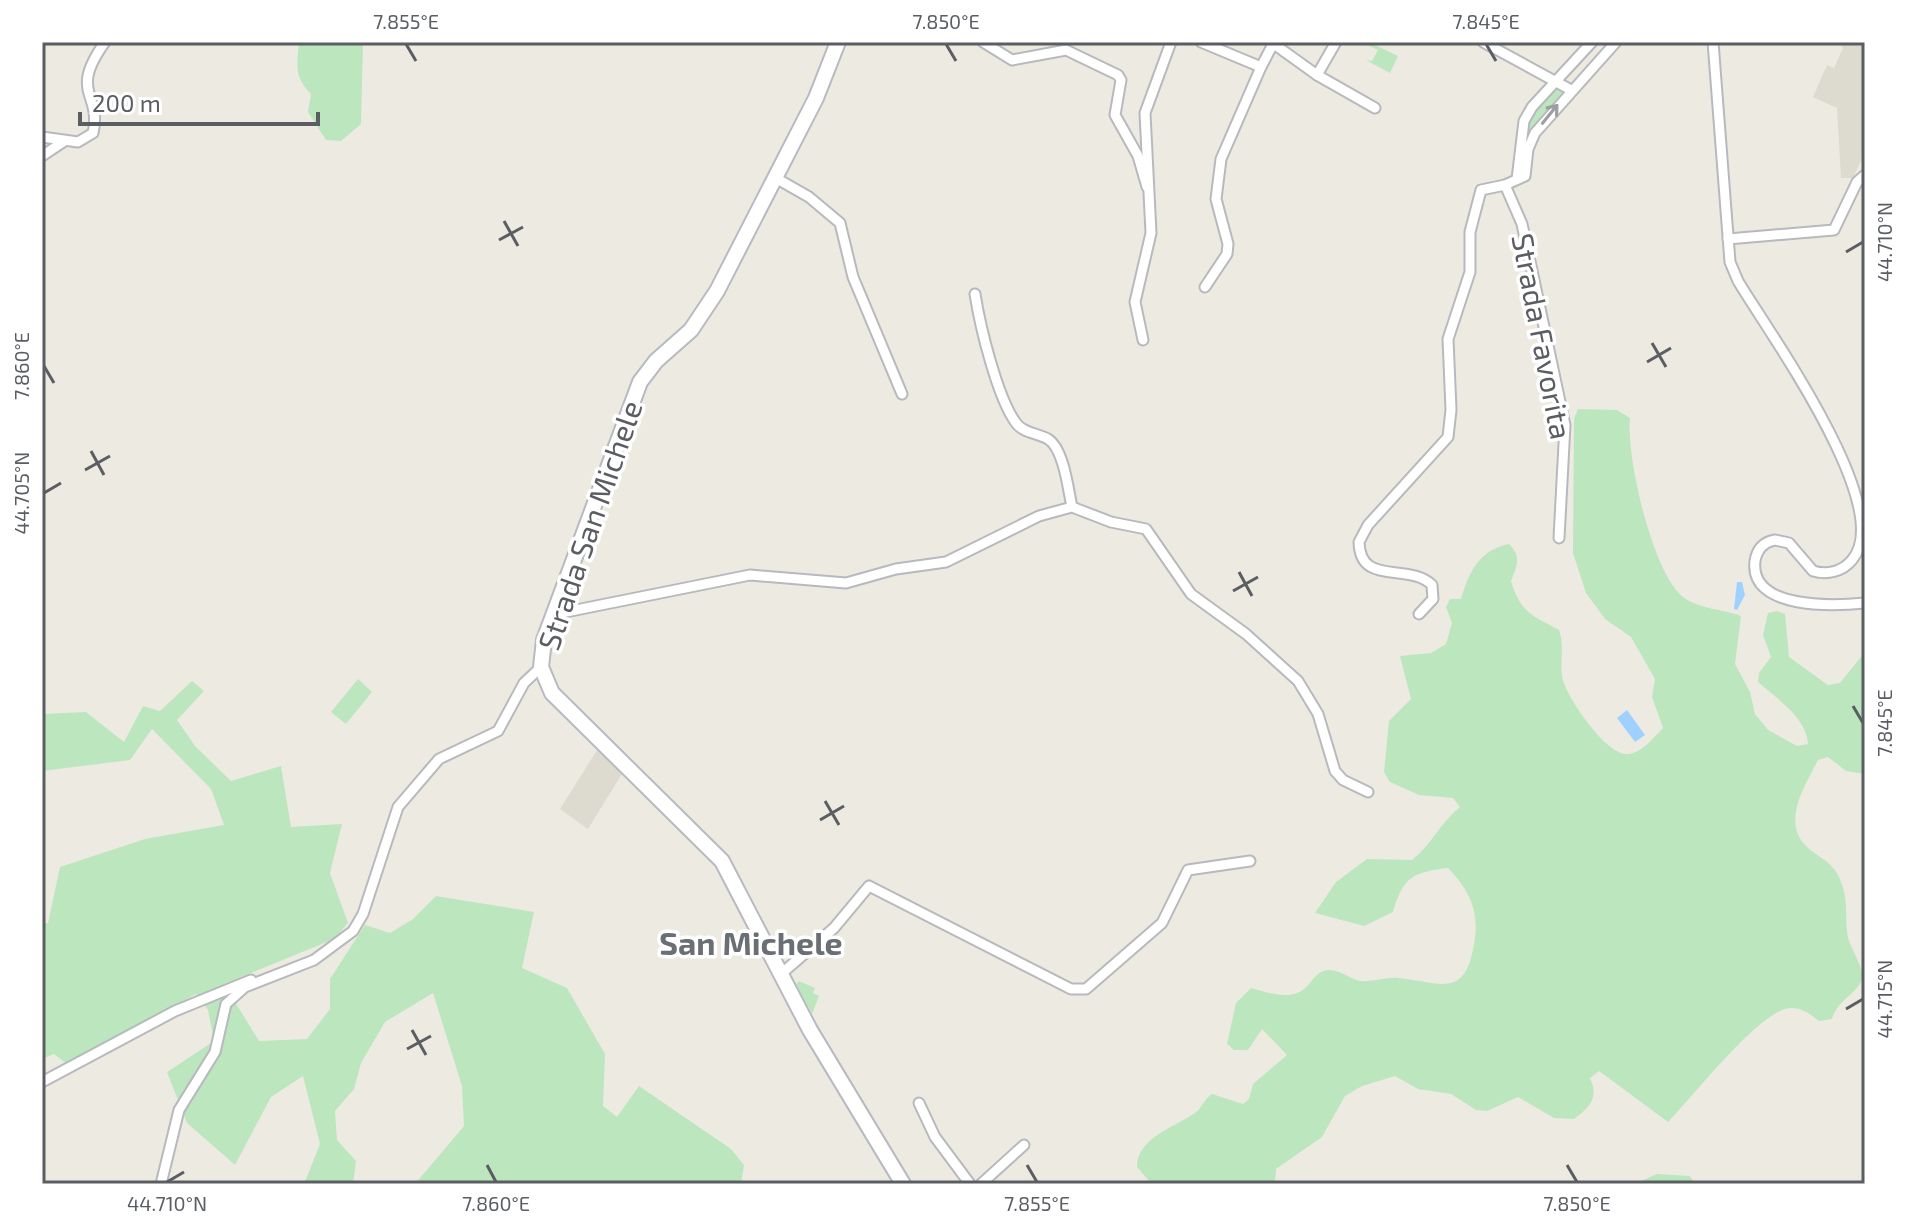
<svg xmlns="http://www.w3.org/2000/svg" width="1907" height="1226" font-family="'Exo 2',sans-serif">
<rect width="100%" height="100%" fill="#edebe1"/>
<!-- education -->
<g fill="#dddacf">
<path d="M1839,42H1865V151L1853,178H1841L1837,108L1813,97L1827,65L1834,68L1843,48Z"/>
<path d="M599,747L623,772L588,829L560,809Z"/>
</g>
<!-- green -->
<g fill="#bce6be">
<path d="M299,42H363L361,124L341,141L326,140L308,112L311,94C294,77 297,65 299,42Z"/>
<path d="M1361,42H1369L1398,56L1390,73L1366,60L1372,61L1378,50Z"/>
<path d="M1556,86L1563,92L1532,130L1525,151C1523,121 1537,107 1556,86Z"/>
<path d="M1578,409L1617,410L1630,418C1626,456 1652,572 1683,597C1698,609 1724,609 1741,616L1735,664L1750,692L1755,714L1768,730L1797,746L1808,744C1807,718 1776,698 1758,682L1759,673L1771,657L1763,635L1768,613L1777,611L1785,614L1789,657L1828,685L1840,683L1865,652V774L1846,771L1828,757L1818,760C1806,784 1781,821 1806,846C1816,856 1831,861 1838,875C1851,901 1843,919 1849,941C1853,952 1862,965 1862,976C1863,991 1838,998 1832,1019L1819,1021C1810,1014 1803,1008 1791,1008C1761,1008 1692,1098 1668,1122L1599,1071L1590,1078C1599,1098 1590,1107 1574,1119L1554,1118L1518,1097L1487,1111L1476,1110L1451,1094L1418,1089L1395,1076L1362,1086L1345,1096L1322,1137L1276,1169L1275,1182L1291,1184H1152L1137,1167C1137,1138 1173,1128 1195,1113C1202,1108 1204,1099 1212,1094L1243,1104L1249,1099L1253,1084L1287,1055L1262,1029L1248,1050H1234L1227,1044L1236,1003L1251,988C1266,992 1290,1001 1304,989C1312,983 1315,972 1327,970C1340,969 1349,979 1361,981C1373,982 1386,977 1398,978C1440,982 1465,1000 1474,944C1480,912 1470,891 1448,868C1413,872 1403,877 1393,912L1364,926L1315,913L1336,882L1367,859L1412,860C1432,844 1440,823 1460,807L1453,798L1419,795L1390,782L1384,772L1389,721L1411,699L1400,656L1431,653L1446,644L1452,623L1446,607L1450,599H1461C1469,572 1479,550 1509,544C1522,557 1517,566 1511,581C1521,613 1531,615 1559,630C1566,649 1557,668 1565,686C1572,703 1607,756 1628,754C1642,753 1653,738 1663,728L1652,697L1655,679L1631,637L1605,619L1586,593L1573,553L1574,419Z"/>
<path d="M358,679L372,692L346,724L331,712Z"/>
<path d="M192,681L204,691L177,720L195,746L231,781L281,766L291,827L342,824L330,873L348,923L334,939L224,984L259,1041L307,1039L330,1009V979L365,925L390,933L413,919L436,896L534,912L522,968L567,988L605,1054L603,1106L617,1117L639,1086L731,1149L744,1165L741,1184H415L464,1126L462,1086L433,993L385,1022L361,1063L354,1089L335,1111L337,1140L356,1161L353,1184H304L320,1144L303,1076L271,1097L235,1165L187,1123L167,1072L214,1041L208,1010L196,994L67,1064L54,1054L42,1059V924L48,923L60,867L145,839L224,825L211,789L152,729L130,760L42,771V714L86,712L124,742L143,706L160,711Z"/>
<path d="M799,981L815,988L813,993L819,996L812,1014L796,984Z"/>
<path d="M1657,1174L1690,1176L1695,1184H1634Z"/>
</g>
<!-- water -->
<g fill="#9fd1ff">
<path d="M1737,582H1742L1745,595L1737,610L1734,609Z"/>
<path d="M1627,710L1645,735L1635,742L1617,718Z"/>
</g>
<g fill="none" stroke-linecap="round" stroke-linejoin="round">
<!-- street casing -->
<g stroke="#b7b9be" stroke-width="13">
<g id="street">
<path d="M983,42L1012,60L1066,50L1118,75L1121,80L1115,115L1138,156L1147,187"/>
<path d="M1201,42L1261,67L1221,159L1216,199L1228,244L1227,254L1205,287"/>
<path d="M1271,42L1317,75L1375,108"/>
<path d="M1483,42L1571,90"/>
<path d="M1713,42L1730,262L1738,281C1767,330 1897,508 1852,560C1842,572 1827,575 1813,571L1789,543L1775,540C1764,542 1757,549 1755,561C1749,610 1834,606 1865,603"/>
<path d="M1261,67L1273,44"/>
<path d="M1317,75L1336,42"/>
<path d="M42,137L78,142L93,133C102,92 68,94 105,42"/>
<path d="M42,156L63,142"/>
<path d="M774,177L809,197L840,223L853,277L902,394"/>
<path d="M1517,179L1524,121L1532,107L1592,42"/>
<path d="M1728,239L1834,230L1857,182L1865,175"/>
<path d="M975,294C980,326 997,397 1016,423C1023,433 1037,433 1048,439C1064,449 1068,489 1072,507"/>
<path d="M1143,340L1135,302L1151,233L1145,113L1171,42"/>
<path d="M1559,538L1565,425L1522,224L1505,185L1525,176L1528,149L1535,133L1616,42"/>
<path d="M1419,614L1433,599L1432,585C1409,562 1360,587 1359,542L1368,525L1448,437L1451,410L1448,339L1470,272V232L1481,190L1505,185"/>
<path d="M551,615L750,575L846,583L896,569L946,562L1039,516L1072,507L1111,522L1146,529L1191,594L1246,634L1298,681L1318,714L1335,771L1343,780L1368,792"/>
<path d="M781,974L834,928L869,886L1071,989H1086L1162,923L1188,870L1250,861"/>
<path d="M42,1082L175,1011L251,980"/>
<path d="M919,1103L935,1137L970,1184"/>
<path d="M161,1184L179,1110L215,1052L226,1004L245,987L314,960L353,931L363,914L398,807L439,759L498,731L524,683L541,667"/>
<path d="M981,1184L1024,1145"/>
</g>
</g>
<!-- secondary casing -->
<g stroke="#b7bac0" stroke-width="18">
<path id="secondary" d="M838,42L816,98L717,291L691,330L656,361L640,382L544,640L541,667L552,693L722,861L810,1030L903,1184"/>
</g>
<!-- street -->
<use href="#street" stroke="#fff" stroke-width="9"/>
<!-- secondary -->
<use href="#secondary" stroke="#fff" stroke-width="14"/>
</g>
<!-- one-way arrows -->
<defs><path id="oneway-shaft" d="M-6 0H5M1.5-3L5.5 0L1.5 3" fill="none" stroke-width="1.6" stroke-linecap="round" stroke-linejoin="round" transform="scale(2)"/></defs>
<use stroke="#9c9ea1" href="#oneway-shaft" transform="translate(1550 114) rotate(-51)"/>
<!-- ticks -->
<path fill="none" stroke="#5a5d62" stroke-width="3" d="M406,44L416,61M946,44L956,61M1486,44L1496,61M504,221L518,246M499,240L523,227M1846,252L1863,242M1652,343L1666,367M1647,362L1671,348M44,366L54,383M91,451L104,475M85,470L110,456M44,493L61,483M1239,572L1252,596M1233,591L1258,577M1853,706L1863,723M825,801L839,825M820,820L844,806M1846,1009L1863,999M412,1030L426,1055M407,1049L431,1036M487,1165L496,1182M1027,1165L1037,1182M1567,1165L1577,1182M167,1182L184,1172"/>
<g text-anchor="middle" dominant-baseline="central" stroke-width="7" stroke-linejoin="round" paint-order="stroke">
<!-- street labels -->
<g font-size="30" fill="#5a5d62" stroke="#fff">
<text transform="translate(1543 336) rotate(79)">Strada Favorita</text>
<text transform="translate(589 525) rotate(-71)">Strada San Michele</text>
</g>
<!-- neighbourhood labels -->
<g font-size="32" font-weight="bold" fill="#6a6f75" stroke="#fff">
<text x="751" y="942">San Michele</text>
</g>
</g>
<!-- border -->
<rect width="1907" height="1226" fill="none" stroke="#ffffff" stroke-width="88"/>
<!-- scale -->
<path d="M80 112v12h238v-12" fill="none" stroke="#5a5d62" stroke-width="4"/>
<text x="92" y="112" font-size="24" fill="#5a5d62" stroke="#ffffff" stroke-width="6" paint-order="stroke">200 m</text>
<rect x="44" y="44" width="1819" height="1138" fill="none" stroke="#5a5d62" stroke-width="3"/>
<g font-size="20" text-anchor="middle" fill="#5a5d62">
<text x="406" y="29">7.855°E</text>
<text x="946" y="29">7.850°E</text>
<text x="1486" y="29">7.845°E</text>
<text transform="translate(1885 242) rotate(-90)" y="7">44.710°N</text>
<text transform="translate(22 366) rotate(-90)" y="7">7.860°E</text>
<text transform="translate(22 493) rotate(-90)" y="7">44.705°N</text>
<text transform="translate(1885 723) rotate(-90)" y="7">7.845°E</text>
<text transform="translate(1885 999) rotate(-90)" y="7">44.715°N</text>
<text x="167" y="1211">44.710°N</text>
<text x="496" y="1211">7.860°E</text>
<text x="1037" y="1211">7.855°E</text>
<text x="1577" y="1211">7.850°E</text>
</g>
</svg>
